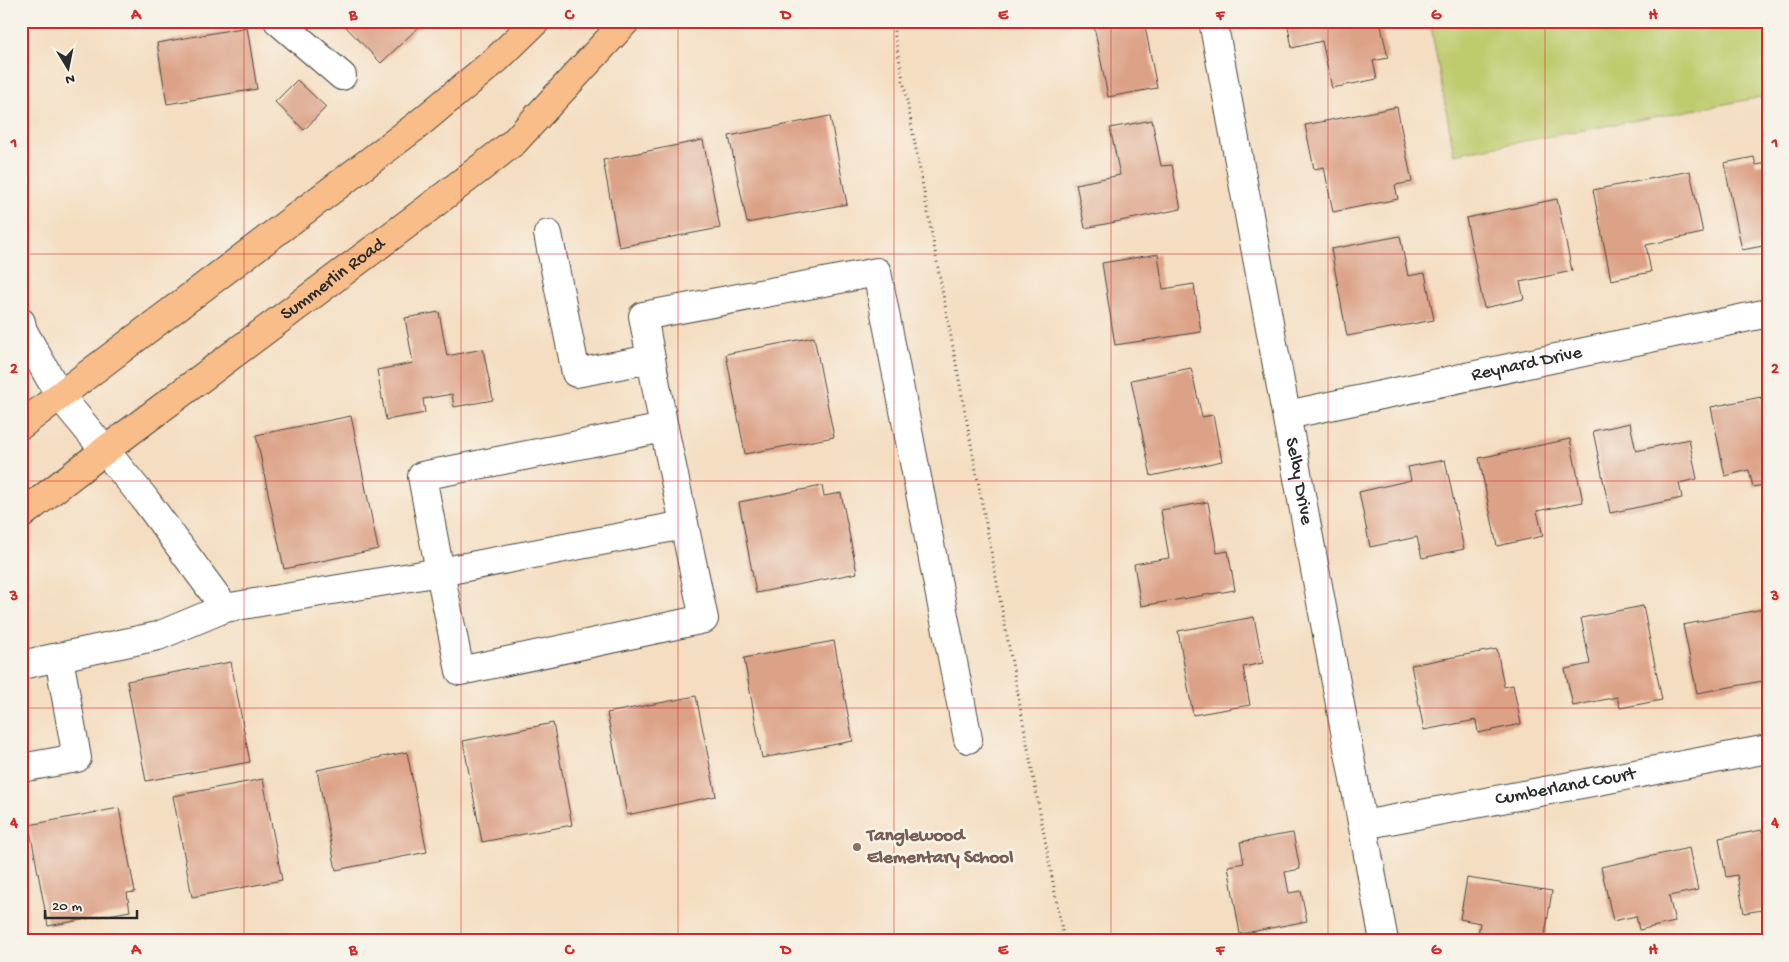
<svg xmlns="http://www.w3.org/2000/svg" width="1789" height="962" font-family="'Gochi Hand',sans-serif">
<rect width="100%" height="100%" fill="#f7f3e8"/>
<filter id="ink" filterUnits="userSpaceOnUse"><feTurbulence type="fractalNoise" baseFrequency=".02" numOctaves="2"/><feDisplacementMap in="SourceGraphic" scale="10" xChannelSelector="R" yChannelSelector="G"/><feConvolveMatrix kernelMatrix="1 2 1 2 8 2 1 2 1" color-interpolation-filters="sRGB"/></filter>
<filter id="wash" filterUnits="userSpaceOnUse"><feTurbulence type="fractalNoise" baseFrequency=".0096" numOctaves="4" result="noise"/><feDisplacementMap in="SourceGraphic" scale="20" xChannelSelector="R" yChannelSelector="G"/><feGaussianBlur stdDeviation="1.12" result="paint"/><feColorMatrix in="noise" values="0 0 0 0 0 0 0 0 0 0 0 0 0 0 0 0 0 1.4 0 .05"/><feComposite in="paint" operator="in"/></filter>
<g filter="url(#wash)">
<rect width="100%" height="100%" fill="#f4ddc0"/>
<!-- green -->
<path fill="#becc6e" stroke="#747c4c" d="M1430,21H1768V96L1454,154Z"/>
<g id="blocks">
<!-- building -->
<g fill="#dca287">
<path d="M340,21H425L381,63Z"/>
<path d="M1093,21H1144L1157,88L1108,97Z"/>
<path d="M1287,21H1380L1388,58L1373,61L1377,79L1332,88L1322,41L1292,48Z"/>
<path d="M247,27L257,89L167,104L157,43Z"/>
<path d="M297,80L326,107L304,130L275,102Z"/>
<path d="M1397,107L1412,182L1395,185L1398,199L1333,212L1324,167L1314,169L1305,125Z"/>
<path d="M830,116L847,204L747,223L729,136Z"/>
<path d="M1152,120L1161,166L1172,165L1181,209L1085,228L1076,184L1120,175L1110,128Z"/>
<path d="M703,140L720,228L619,247L603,160Z"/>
<path d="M1754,157L1756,165L1768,163V245L1742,250L1724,163Z"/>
<path d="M1690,171L1703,233L1646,245L1651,272L1611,280L1593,190Z"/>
<path d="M1557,199L1572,271L1520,282L1524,299L1484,308L1466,218Z"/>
<path d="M1400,236L1408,276L1425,273L1434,320L1347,336L1331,249Z"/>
<path d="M1158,254L1163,289L1194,284L1201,332L1115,345L1102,263Z"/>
<path d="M439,312L447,356L483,349L493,400L454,407L452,394L423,399L425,413L386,420L377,370L413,363L405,318Z"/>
<path d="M814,337L834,437L745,454L726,354Z"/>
<path d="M1191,368L1202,417L1213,415L1222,461L1151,476L1131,380Z"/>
<path d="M1761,397L1765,417L1768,416V484L1753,487L1749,470L1725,476L1711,407Z"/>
<path d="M351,416L378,549L284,569L256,435Z"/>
<path d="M1630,423L1636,451L1689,439L1697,479L1679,483L1682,498L1610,513L1593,431Z"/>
<path d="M1570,439L1583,502L1537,511L1543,536L1497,546L1479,458Z"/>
<path d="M1445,460L1464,549L1422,558L1417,537L1370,547L1359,492L1411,480L1408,467Z"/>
<path d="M822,486L824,496L841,493L857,573L756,593L739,502Z"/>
<path d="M1208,502L1217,553L1228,551L1235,590L1141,606L1134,564L1169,558L1161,510Z"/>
<path d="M1643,606L1662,700L1620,708L1617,697L1573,706L1565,669L1590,664L1581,618Z"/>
<path d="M1768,608V680L1697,693L1683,625Z"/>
<path d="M1254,617L1263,663L1243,667L1250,705L1193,715L1178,631Z"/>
<path d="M834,641L853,741L762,758L744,658Z"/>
<path d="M1497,649L1504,687L1513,685L1521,724L1478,733L1476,720L1424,730L1411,665Z"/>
<path d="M231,662L250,762L146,781L127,681Z"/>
<path d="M696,696L716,796L627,815L607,713Z"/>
<path d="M553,723L572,825L482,842L463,741Z"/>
<path d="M407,752L427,852L336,870L317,770Z"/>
<path d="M263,779L282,880L192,897L173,796Z"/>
<path d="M119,808L135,892L127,893L130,911L48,926L29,825Z"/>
<path d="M1762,830L1765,842H1768V909L1744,913L1737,875L1726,877L1719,838Z"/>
<path d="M1293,833L1300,869L1285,872L1289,893L1301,891L1307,921L1240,934L1228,866L1244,863L1240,842Z"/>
<path d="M1689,848L1698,890L1669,896L1675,922L1639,930L1636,916L1613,921L1601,867Z"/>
<path d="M1467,878L1552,891L1544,941H1477L1480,923L1460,919Z"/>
</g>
</g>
</g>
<g filter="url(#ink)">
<use href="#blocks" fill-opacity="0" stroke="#494641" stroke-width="1"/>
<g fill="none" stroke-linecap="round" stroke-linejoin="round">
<!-- minor casing -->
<g stroke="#494641" stroke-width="30">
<g id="minor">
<path d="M278,21L342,76"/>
<path id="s1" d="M1213,21L1384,941"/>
<path d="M548,234L576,373L651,359"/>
<path d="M21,322L23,331L60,396L144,498L225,608L440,572L460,671L704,619L664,428L643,316L877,272L968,739"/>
<path id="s2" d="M1287,415L1768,313"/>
<path d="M664,428L422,476L440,572L684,525"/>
<path d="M21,665L158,636L225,608"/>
<path d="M21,768L77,758L59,658"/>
<path id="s3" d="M1363,825L1768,749"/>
</g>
</g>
<!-- major casing -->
<g stroke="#494641" stroke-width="30">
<g id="major">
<path d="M21,425L415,127L497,59L536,21"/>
<path id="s4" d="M21,515L104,451L426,210L514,142L626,21"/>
</g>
</g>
<!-- path -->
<path stroke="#494641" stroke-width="3" stroke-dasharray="1 4" stroke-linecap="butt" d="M892,21L1064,941"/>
<!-- minor -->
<use href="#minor" stroke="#fff" stroke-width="28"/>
<!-- major -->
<use href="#major" stroke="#f8bd88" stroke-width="28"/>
</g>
</g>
<!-- grid -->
<path fill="none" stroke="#d62828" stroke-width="1" stroke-opacity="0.55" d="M244,21V941M461,21V941M678,21V941M894,21V941M1111,21V941M1328,21V941M1545,21V941M21,254H1768M21,481H1768M21,708H1768"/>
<!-- markers -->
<circle fill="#8d6e63" stroke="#f7f3e8" stroke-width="2" cx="857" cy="847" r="5"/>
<g text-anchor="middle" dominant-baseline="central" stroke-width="5" stroke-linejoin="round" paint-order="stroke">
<!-- street labels -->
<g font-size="19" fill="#2b2b2b" stroke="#f7f3e8">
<text stroke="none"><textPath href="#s4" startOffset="391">Summerlin Road</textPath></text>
<text stroke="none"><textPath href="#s2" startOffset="245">Reynard Drive</textPath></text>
<text stroke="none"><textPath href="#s1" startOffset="468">Selby Drive</textPath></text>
<text stroke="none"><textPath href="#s3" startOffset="206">Cumberland Court</textPath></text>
</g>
<!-- education labels -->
<g font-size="19" font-weight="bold" fill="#785e54" stroke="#f7f3e8" text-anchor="start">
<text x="867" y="836">Tanglewood<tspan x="867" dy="22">Elementary School</tspan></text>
</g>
</g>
<!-- margin -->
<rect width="1789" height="962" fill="none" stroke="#f7f3e8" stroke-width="55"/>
<!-- north arrow -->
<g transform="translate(68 68) rotate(170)" stroke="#f7f3e8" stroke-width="4" paint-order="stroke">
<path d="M0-4L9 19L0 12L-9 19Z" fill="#2b2b2b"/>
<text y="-8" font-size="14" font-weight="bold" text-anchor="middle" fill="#2b2b2b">N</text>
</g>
<!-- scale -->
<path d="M45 910v8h92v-8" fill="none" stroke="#2b2b2b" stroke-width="2.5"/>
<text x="52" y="910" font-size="15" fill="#2b2b2b" stroke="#f7f3e8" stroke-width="4" paint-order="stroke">20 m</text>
<rect x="28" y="28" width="1734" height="906" fill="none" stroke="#d62828" stroke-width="2"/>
<g font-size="16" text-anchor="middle" font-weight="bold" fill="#d62828">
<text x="136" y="19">A</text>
<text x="353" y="19">B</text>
<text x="569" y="19">C</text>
<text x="786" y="19">D</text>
<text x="1003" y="19">E</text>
<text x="1220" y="19">F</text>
<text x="1436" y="19">G</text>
<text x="1653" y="19">H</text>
<text x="14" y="147">1</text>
<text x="1775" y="147">1</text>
<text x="14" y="373">2</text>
<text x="1775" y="373">2</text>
<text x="14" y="600">3</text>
<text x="1775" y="600">3</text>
<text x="14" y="827">4</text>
<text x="1775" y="827">4</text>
<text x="136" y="954">A</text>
<text x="353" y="954">B</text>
<text x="569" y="954">C</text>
<text x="786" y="954">D</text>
<text x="1003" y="954">E</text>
<text x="1220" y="954">F</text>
<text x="1436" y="954">G</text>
<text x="1653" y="954">H</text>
</g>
</svg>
